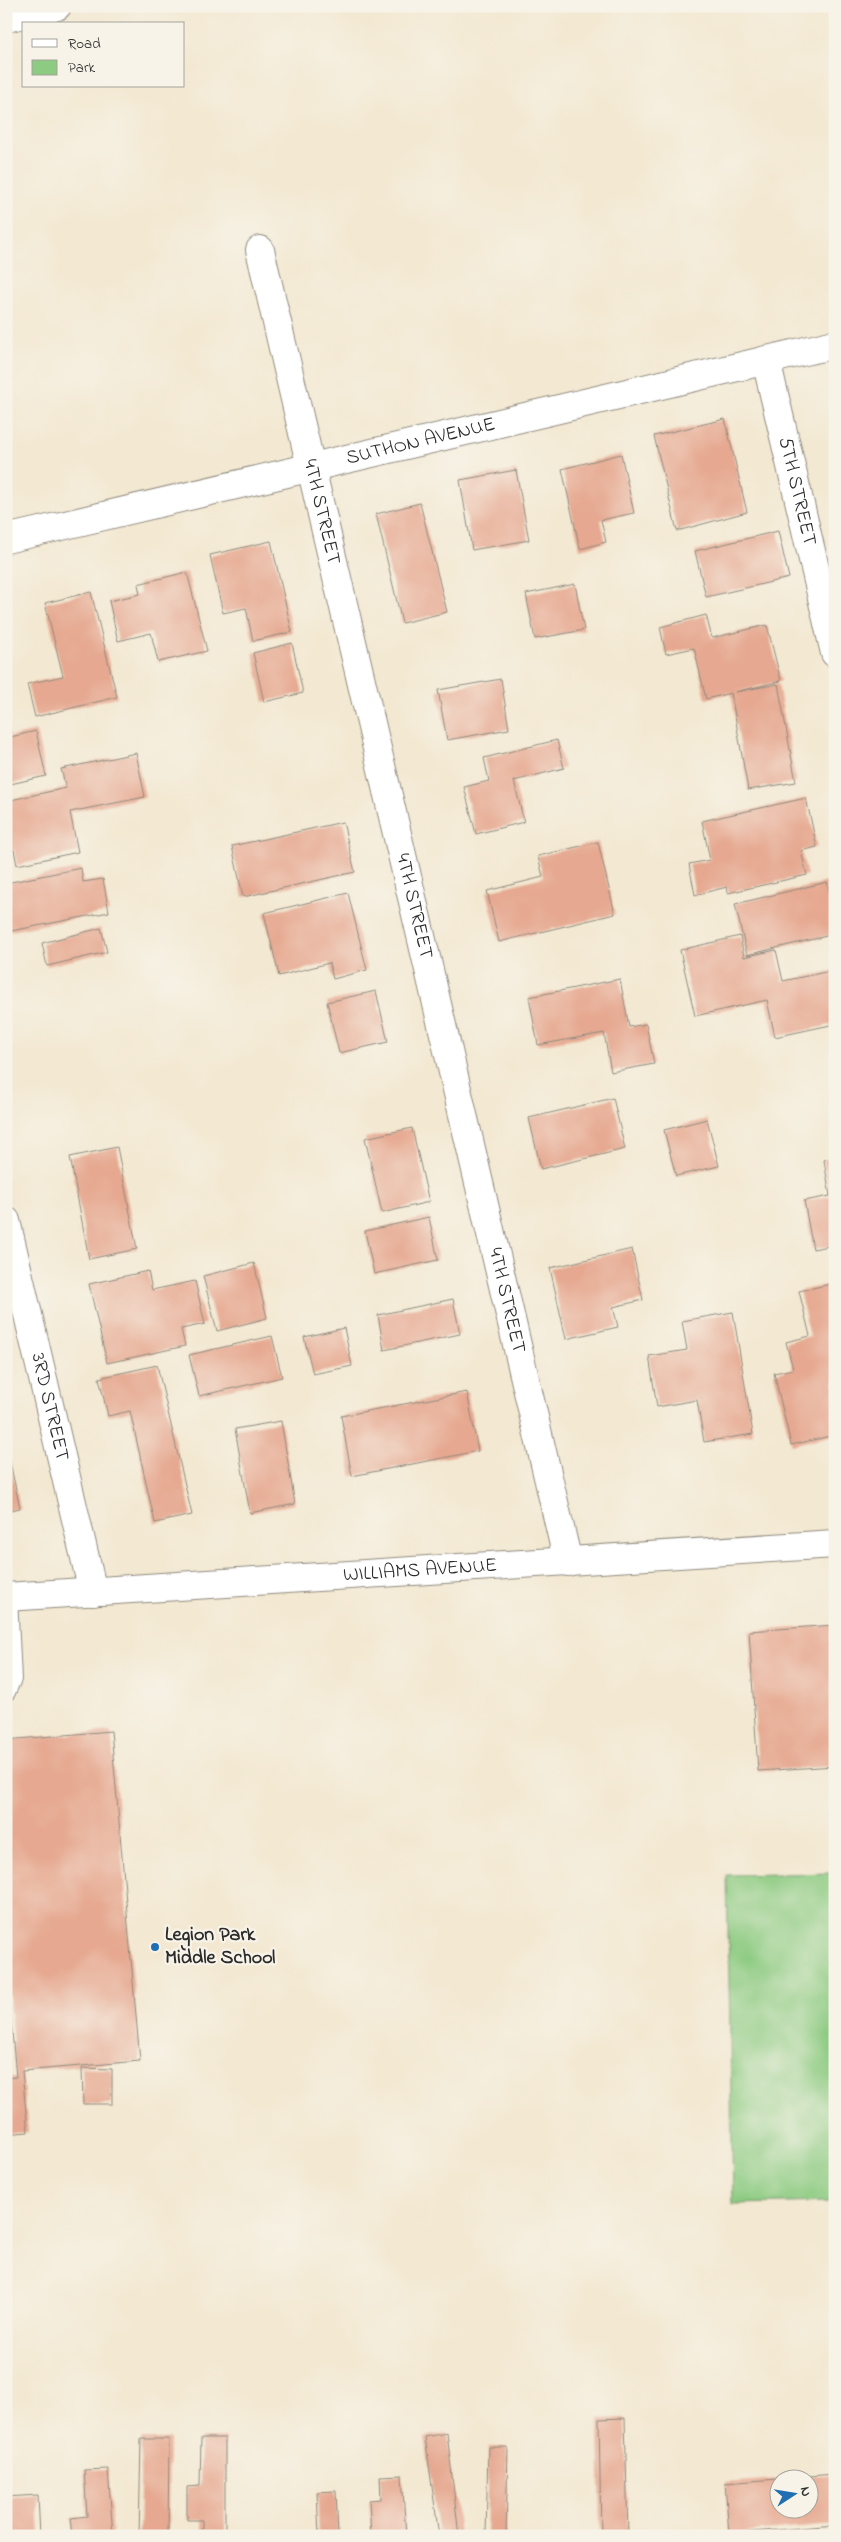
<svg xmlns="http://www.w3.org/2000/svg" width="841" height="2542" font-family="'Indie Flower',sans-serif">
<rect width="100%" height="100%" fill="#f7f3e8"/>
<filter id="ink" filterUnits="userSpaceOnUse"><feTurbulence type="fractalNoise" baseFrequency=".02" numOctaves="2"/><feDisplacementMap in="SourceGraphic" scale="10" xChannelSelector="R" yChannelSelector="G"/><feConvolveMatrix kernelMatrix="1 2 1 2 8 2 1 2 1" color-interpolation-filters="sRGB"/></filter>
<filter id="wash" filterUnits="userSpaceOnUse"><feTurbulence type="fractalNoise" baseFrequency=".0096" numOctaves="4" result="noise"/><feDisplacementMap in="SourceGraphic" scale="20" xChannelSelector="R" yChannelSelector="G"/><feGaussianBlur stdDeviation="1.12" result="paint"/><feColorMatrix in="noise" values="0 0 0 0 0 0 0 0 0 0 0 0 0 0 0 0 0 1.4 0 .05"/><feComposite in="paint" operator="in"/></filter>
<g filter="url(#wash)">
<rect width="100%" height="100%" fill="#f3e8d1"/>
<!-- green -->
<path fill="#8dcb82" stroke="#5c7b56" d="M835,1873V2202L733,2204L727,1875Z"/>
<g id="blocks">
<!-- building -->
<g fill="#e6a890">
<path d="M725,419L747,512L677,531L654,436Z"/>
<path d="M621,454L634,513L601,520L606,542L580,549L562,469Z"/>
<path d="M516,470L529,540L472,550L460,480Z"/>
<path d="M420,503L447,612L402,623L376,514Z"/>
<path d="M778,531L789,578L706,597L695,551Z"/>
<path d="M271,541L292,632L253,641L246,608L223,613L210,555Z"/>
<path d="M187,572L207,651L158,662L151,633L118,641L109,601L140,594L138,584Z"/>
<path d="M575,584L584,630L535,639L526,594Z"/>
<path d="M91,592L117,697L35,717L27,684L63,676L45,603Z"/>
<path d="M706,615L712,638L767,625L781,681L735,692L778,684L796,782L748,790L731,693L706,699L694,648L666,654L660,627Z"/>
<path d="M292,643L303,693L264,702L253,653Z"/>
<path d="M501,679L509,729L447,740L438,690Z"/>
<path d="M6,724L10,736L6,737Z"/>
<path d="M36,731L46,776L6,785V738Z"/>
<path d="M557,740L564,768L514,781L524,822L476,834L464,787L489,781L484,758Z"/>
<path d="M136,753L145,797L70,812L78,852L17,865L14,850L6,851V801L66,788L61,769Z"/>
<path d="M806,798L817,847L801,851L807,875L728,893L727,887L695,895L689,864L710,860L702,821Z"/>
<path d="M343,822L355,872L243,897L232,846Z"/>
<path d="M598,842L615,914L499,942L487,891L543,877L538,856Z"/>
<path d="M81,868L83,882L103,879L109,912L6,932V883Z"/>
<path d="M827,882L835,914V934L747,955L735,904Z"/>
<path d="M348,893L367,970L333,979L329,963L279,976L264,913Z"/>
<path d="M101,928L107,952L47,966L42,943Z"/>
<path d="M740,936L744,957L776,950L783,981L835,970V1024L775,1037L767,1000L695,1016L680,950Z"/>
<path d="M620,979L629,1027L646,1024L654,1064L611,1072L604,1033L538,1045L529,997Z"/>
<path d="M376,991L388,1042L339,1053L327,1002Z"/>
<path d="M613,1098L625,1149L541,1169L529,1118Z"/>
<path d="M707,1119L719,1166L676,1176L664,1130Z"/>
<path d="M412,1128L429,1202L382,1213L365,1138Z"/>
<path d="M117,1147L137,1249L89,1259L70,1157Z"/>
<path d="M835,1158V1245L813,1249L804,1201L830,1196L824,1160Z"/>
<path d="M429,1217L438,1260L374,1274L365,1231Z"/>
<path d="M632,1249L643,1300L613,1307L618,1327L566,1339L550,1268Z"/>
<path d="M254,1263L267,1318L217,1331L203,1276Z"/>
<path d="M148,1271L152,1290L195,1281L205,1324L181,1329L185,1346L107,1363L89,1284Z"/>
<path d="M835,1283V1435L791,1445L774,1373L793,1369L786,1342L810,1336L799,1291Z"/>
<path d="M453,1299L460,1334L384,1350L378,1315Z"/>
<path d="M733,1312L753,1434L704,1442L697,1400L657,1407L649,1356L687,1350L682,1321Z"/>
<path d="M344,1328L352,1366L313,1374L304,1337Z"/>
<path d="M272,1336L282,1377L199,1396L189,1355Z"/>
<path d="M157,1365L192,1515L155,1523L130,1411L108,1416L99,1378Z"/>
<path d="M467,1392L478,1451L352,1476L341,1416Z"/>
<path d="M281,1421L295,1504L250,1513L235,1429Z"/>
<path d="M6,1444L20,1508L6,1511Z"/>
<path d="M835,1625V1766L758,1771L749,1631Z"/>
<path d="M111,1731L140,2061L22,2071L28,2132L6,2134V2078L16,2077L6,1964V1740Z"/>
<path d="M82,2068L112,2069V2104H83Z"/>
<path d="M625,2418L628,2536H601L599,2419Z"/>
<path d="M447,2433L459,2536H439L425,2437Z"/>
<path d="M201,2438H225V2536H202V2520H187V2487L200,2486Z"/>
<path d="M141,2439H169L168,2536H139Z"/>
<path d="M488,2447H508L506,2536H486Z"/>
<path d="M108,2469L113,2536H73L71,2518L87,2516L84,2470Z"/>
<path d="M835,2474V2525L729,2534L725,2483L778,2479V2510H808V2480L783,2478Z"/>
<path d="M402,2475L406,2536H371L369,2500L381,2499L380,2476Z"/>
<path d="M336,2491L338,2536H319L317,2492Z"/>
<path d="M38,2495L40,2536H8L6,2497Z"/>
</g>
</g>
</g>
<g filter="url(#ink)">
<use href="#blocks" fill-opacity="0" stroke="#8f8a7e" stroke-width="1"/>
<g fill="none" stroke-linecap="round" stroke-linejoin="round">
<!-- service casing -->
<g stroke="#8f8a7e" stroke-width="20">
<path id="service" d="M6,1692L12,1679L8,1597"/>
</g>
<!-- minor casing -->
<g stroke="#8f8a7e" stroke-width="30">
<g id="minor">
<path d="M6,18L57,6"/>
<path id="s1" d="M260,250L568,1562"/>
<path id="s2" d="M766,360L835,653"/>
<path id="s3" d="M6,539L835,344"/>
<path id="s4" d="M6,1221L93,1592"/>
<path id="s5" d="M6,1597L835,1544"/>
</g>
</g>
<!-- service -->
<use href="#service" stroke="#fff" stroke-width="18"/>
<!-- minor -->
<use href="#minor" stroke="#fff" stroke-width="28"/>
</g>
</g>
<!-- markers -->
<circle fill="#1f6fb2" stroke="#f7f3e8" stroke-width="2" cx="155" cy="1947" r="5"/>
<g text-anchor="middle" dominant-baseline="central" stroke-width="4.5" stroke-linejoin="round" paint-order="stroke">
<!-- street labels -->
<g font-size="20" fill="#2b2b2b" stroke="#f7f3e8">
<text stroke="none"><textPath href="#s3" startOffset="426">SUTHON AVENUE</textPath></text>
<text stroke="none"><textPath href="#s2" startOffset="135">5TH STREET</textPath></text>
<text stroke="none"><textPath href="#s1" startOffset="269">4TH STREET</textPath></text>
<text stroke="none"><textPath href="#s1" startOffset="674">4TH STREET</textPath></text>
<text stroke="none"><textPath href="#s1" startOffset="1079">4TH STREET</textPath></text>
<text stroke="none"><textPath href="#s4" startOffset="191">3RD STREET</textPath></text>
<text stroke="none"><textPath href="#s5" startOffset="415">WILLIAMS AVENUE</textPath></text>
</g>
<!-- poi labels -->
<g font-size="20" font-weight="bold" fill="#2b2b2b" stroke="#f7f3e8" text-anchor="start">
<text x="165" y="1935">Legion Park<tspan x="165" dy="23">Middle School</tspan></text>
</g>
</g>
<!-- margin -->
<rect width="841" height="2542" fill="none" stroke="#f7f3e8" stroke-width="25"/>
<!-- legend -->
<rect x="22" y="22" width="162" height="65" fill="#f7f3e8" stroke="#a5a39c"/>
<rect x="32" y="39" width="25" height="8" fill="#ffffff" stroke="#a5a39c"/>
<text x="68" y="48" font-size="15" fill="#2b2b2b">Road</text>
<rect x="32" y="60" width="25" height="15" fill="#8dcb82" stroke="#a5a39c"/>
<text x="68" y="72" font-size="15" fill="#2b2b2b">Park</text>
<!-- north arrow -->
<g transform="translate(794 2494) rotate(78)"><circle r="24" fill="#f7f3e8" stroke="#a5a39c"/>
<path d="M0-4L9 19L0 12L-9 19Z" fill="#1f6fb2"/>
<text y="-8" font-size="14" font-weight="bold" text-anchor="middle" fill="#2b2b2b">N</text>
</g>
</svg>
